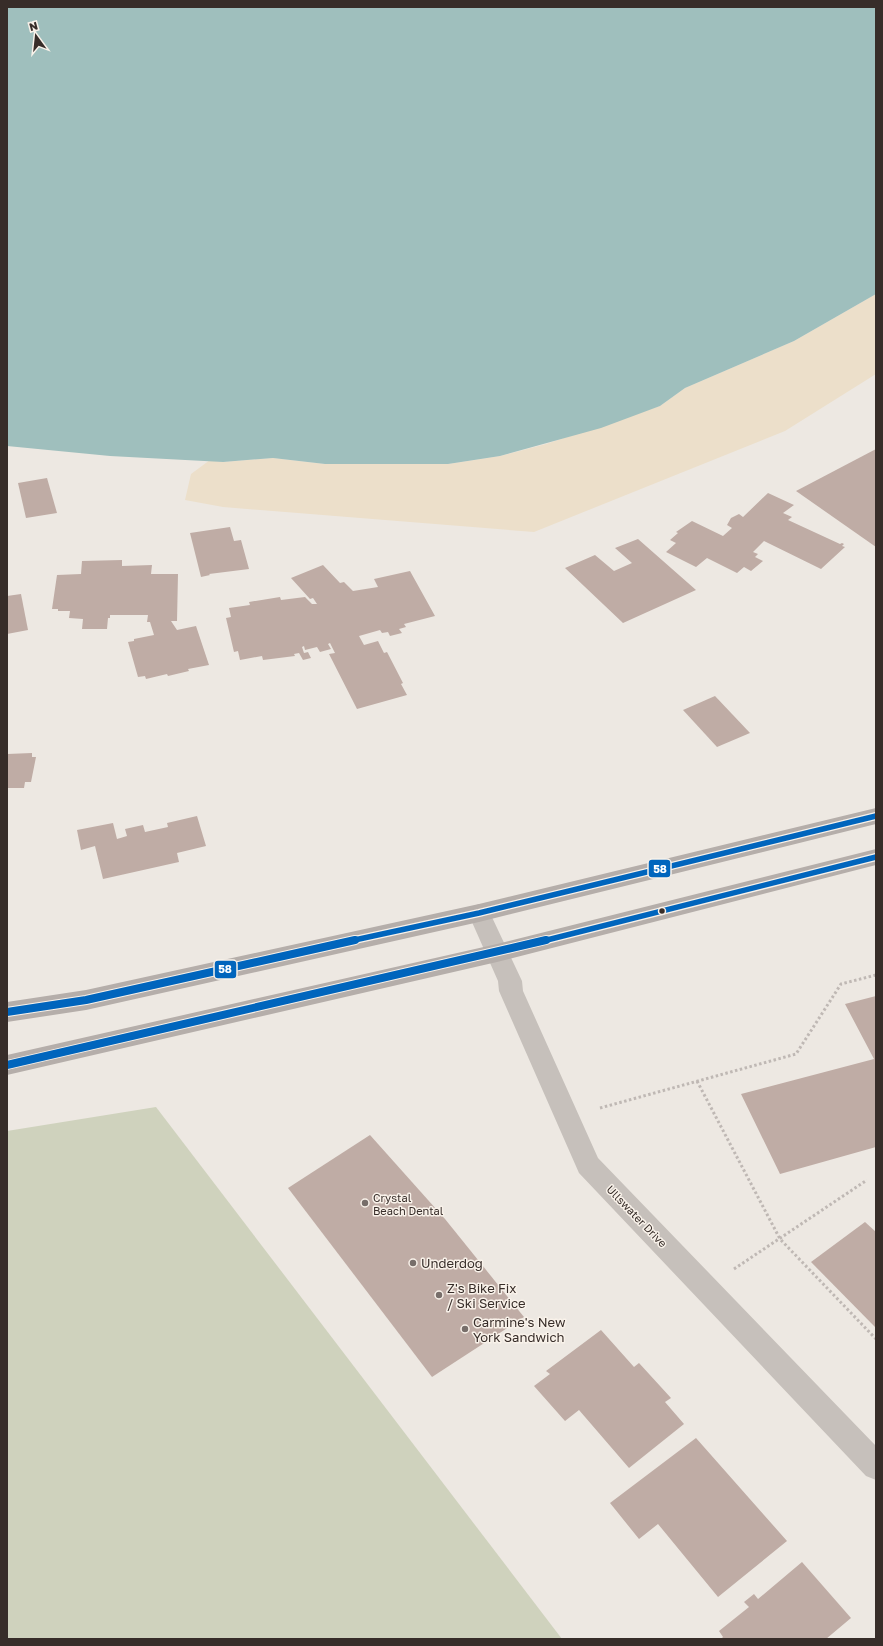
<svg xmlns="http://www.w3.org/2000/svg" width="883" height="1646" font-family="'Golos Text',sans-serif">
<rect width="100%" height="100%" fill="#ede8e2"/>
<!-- green -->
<path fill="#cfd2bd" d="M156,1107L562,1639H7V1131Z"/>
<!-- sand -->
<path fill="#ecdfca" d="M876,294V374L785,431L534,532L223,507L185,500L191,474L210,460L223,462L273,458L325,464H448L500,456L546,444L660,406L685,388L794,341Z"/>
<!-- water -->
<path fill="#9fbfbd" d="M7,7H876V294L794,341L685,388L660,406L601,428L500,456L448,464H325L273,458L223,462L110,456L7,446Z"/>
<!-- building -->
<g fill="#bfaca5">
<path d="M876,449V547L796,491Z"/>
<path d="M47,478L57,513L26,518L18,483Z"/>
<path d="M768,493L794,505L783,513L792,517L788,520L840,544L842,543L844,544L842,546L845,547L821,569L764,541L753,552L758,554L755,557L763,561L751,571L744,567L737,573L707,558L696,567L666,552L676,543L670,540L678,533L676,532L692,521L723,536L732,528L727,525L731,518L739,514L743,517Z"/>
<path d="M230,527L234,541L241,540L249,569L209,574L210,575L201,577L190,533Z"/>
<path d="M638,539L696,590L623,623L565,568L595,555L614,571L632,563L615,548Z"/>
<path d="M122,560V566L152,565L151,574H178L177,621H171L177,630L196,626L209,665L188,669L189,671L168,676L167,674L146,679L145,676L138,677L128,642L134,641V639L154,635L150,622H147L148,615H110V618H108L107,629H82L83,619L69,618L70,611H58V609H52L57,575L81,574L82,561Z"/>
<path d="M323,565L340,583L344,582L353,591L378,587L374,579L410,571L435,616L404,624L406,627L399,629L402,633L390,636L388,632L382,633L380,630L359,636L364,645L378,641L384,653L387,652L403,683L401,684L407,695L357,709L329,654L335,653L330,643L328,644L331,649L320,652L317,647L305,650L304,646L302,647L304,653L308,652L311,658L303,660L299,653L294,654L295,656L263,660L262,656L240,660L238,651L234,652L226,618L231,617L229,608L250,605L249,602L280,597L281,600L305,597L312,604H317L313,598L310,599L291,578Z"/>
<path d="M21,594L28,630L7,634V596Z"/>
<path d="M715,696L750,733L717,747L683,710Z"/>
<path d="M32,753V757H36L31,782H25L24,788H7V754Z"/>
<path d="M197,816L206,846L177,853L179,862L103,879L95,846L81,850L77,830L113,823L117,839L127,836L125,829L143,825L145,832L168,827L167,823Z"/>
<path d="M876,996V1147L780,1174L741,1094L874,1059L845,1004Z"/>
<path d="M370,1135L445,1219L524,1317L432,1377L288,1188Z"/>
<path d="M865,1222L876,1232V1328L811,1262Z"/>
<path d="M601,1330L634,1367L639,1363L671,1398L665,1402L684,1424L629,1468L579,1410L565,1421L534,1386L550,1374L546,1371Z"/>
<path d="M696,1438L787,1541L718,1597L658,1524L639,1539L610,1503Z"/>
<path d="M802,1562L851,1618L826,1639H721L723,1637L719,1631L749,1607L744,1602L754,1594L758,1599Z"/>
</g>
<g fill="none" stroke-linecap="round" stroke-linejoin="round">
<!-- path -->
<g stroke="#bfb8b4" stroke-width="3" stroke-dasharray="2.5 2.5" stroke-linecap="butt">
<path d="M697,1081L780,1239L876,1339"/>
<path d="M600,1108L796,1054L841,984L876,975"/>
<path d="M734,1269L867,1180"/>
</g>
<!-- minor -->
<path fill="#c6c0bb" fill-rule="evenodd" d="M479,904L487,907L490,913L522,981L523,991L598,1158L876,1446V1480L866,1476L579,1173L499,991L498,981L468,913L471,907Z"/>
<!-- major -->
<g fill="#b5aeaa" fill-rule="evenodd">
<path d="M876,808V824L479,922L86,1010L7,1022V1002L86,990L479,904Z"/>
<path d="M876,849V865L497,962L7,1075V1055L497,944Z"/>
</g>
<!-- bus-1-far1 casing -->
<g stroke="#f9f2ea" stroke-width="8">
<g id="bus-1-far1">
<path d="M350,941L479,913L876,816"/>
<path d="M543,941L876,857"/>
</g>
</g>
<!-- bus-1 casing -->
<g stroke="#f9f2ea" stroke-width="10">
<g id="bus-1">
<path d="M7,1012L86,1000L355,940"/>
<path d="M7,1065L546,940"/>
</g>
</g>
<!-- bus-1-far1 -->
<use href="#bus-1-far1" stroke="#0065bd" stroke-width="5.5"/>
<!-- bus-1 -->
<use href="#bus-1" stroke="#0065bd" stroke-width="8"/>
</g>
<!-- markers -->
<circle fill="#372d29" stroke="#f9f2ea" stroke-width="1.5" cx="662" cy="911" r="3.5"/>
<g fill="#776e6a" stroke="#f9f2ea" stroke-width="1.5">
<circle cx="365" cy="1203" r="4"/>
<circle cx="413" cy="1263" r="4"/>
<circle cx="439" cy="1295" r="4"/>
<circle cx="465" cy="1329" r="4"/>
</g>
<g text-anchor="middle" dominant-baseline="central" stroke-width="3" stroke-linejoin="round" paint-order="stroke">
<!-- poi labels -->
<g font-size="11" fill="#372d29" stroke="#f9f2ea" text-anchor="start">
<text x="373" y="1197">Crystal<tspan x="373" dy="13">Beach Dental</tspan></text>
</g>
<!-- street labels -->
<g font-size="11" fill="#372d29" stroke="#f9f2ea">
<text transform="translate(637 1216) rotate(46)">Ullswater Drive</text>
</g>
<!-- near-poi labels -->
<g font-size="13" fill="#372d29" stroke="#f9f2ea" text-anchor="start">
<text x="421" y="1263">Underdog</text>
<text x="447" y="1288">Z's Bike Fix<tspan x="447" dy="15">/ Ski Service</tspan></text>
<text x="473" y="1322">Carmine's New<tspan x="473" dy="15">York Sandwich</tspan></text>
</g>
</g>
<g stroke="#f9f2ea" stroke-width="1.5">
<rect x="648" y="859" width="23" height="19" rx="4" fill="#0065bd"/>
<rect x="214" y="960" width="23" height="19" rx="4" fill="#0065bd"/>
</g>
<g font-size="11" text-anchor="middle" font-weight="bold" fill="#fff">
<text x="660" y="873">58</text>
<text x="225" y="973">58</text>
</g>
<!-- border -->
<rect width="883" height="1646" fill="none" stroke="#372d29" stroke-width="16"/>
<!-- north arrow -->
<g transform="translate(36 36) rotate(345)" stroke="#f9f2ea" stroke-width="3" paint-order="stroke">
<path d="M0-3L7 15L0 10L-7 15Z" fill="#372d29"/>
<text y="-6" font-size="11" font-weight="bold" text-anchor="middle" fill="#372d29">N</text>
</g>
</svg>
